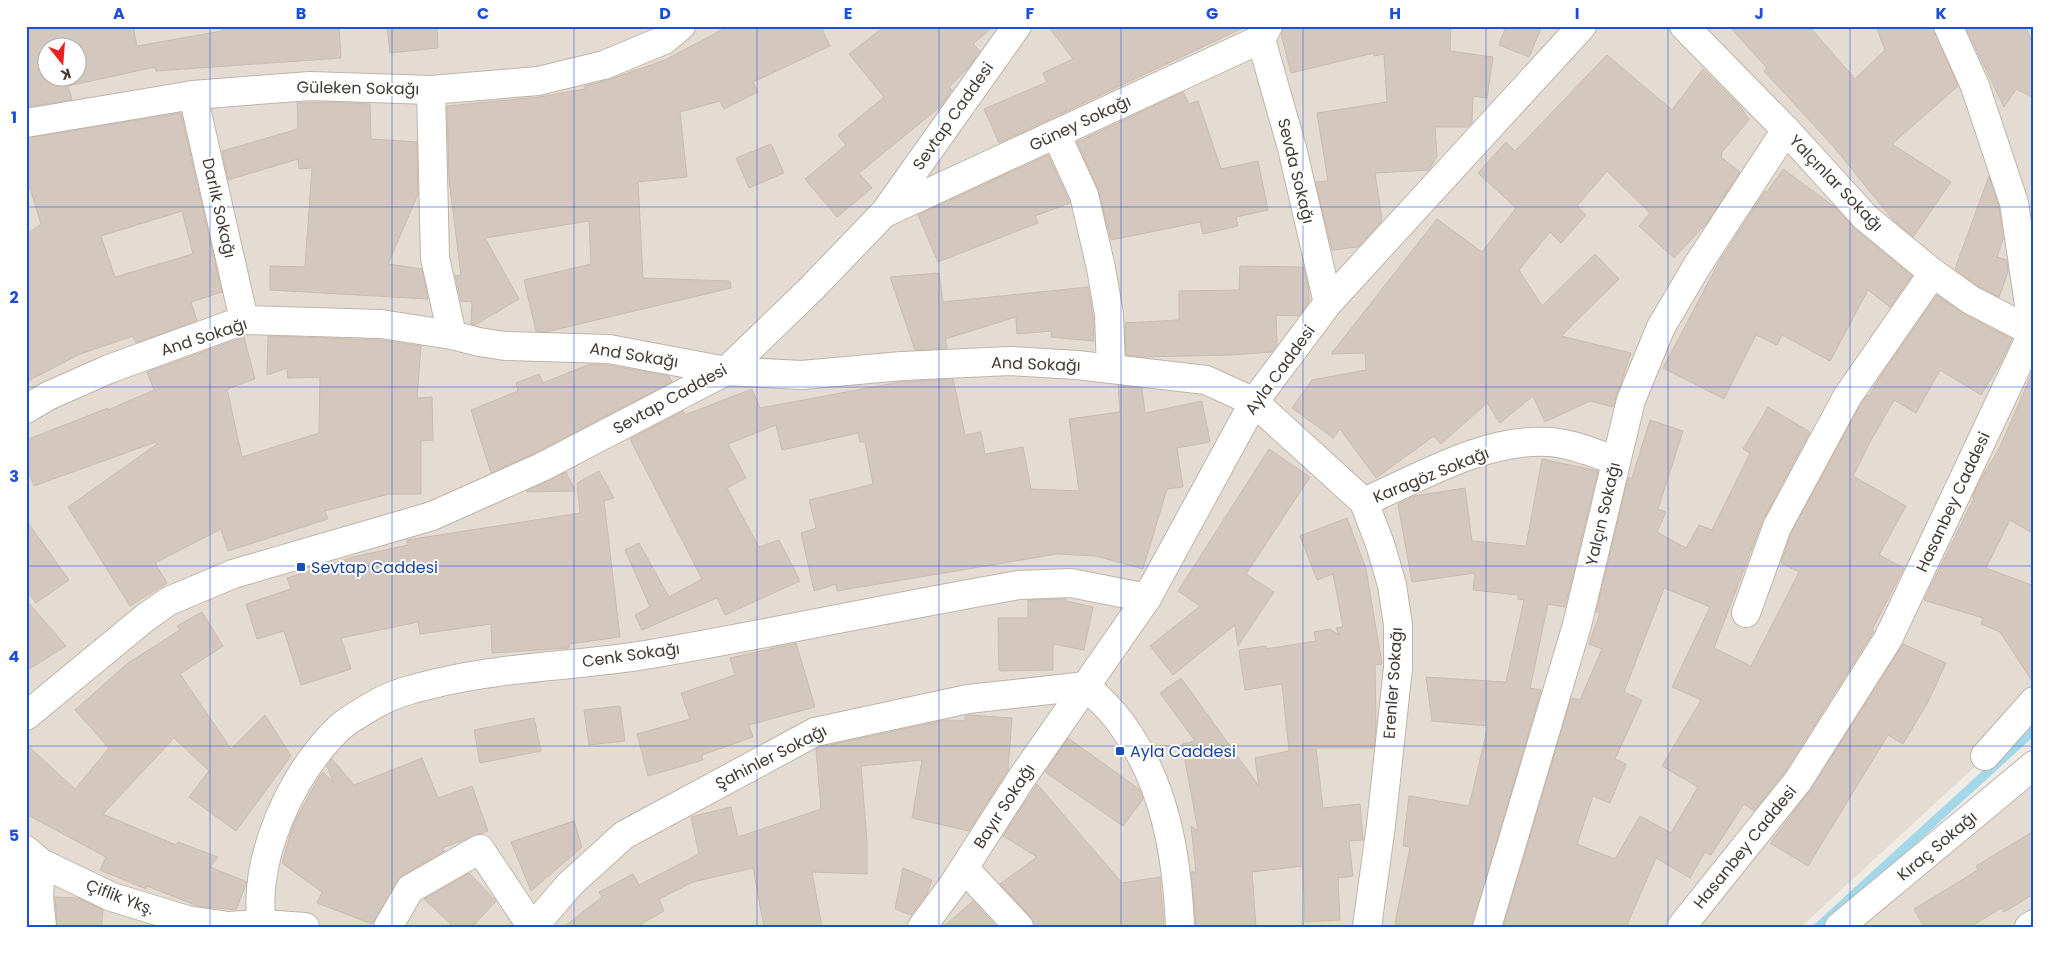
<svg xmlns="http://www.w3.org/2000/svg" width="2060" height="953" font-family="Poppins,sans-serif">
<rect width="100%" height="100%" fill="#f0ebe4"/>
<!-- residential -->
<g fill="#e4dcd2" fill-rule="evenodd">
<path d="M26,26H2034V712L1801,927H26ZM48,48H78V78H48Z"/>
<path d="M2034,768V927H1856Z"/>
</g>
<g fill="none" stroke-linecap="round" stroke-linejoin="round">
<!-- stream -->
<path stroke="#a3d8ea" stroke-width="9" d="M1818,927L2034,730"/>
</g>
<!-- building -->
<g fill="#d4c7bd" stroke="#cbbbae" fill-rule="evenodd">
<path d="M26,26H133L137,46L222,31V26H339L341,58L156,71L155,67L68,86L72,100L26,107ZM48,48H78V78H48Z"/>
<path d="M387,26H437L438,48L390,53Z"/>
<path d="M729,26H821L830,46L753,82L758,92L724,109L720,101L680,112L687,177L638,182L643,278L730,281L731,288L546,332L536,331L524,280L591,264L589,221L485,238L519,299L475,325L471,324L472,302L461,301L455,275L461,276L449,179L447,106L539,97L585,89V86L608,80L665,60Z"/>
<path d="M885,26H994L973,44L980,51L968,68L949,87L952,90L941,106L859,173L872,188L837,217L805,179L846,145L838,135L884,97L849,54Z"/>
<path d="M1048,26H1247L999,143L984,109L1047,82L1043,73L1073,59Z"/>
<path d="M1284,26H1451L1450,51L1493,57L1487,98L1473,96L1472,123L1468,127H1435L1437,156L1429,170L1375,173L1382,221L1358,247L1332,250L1316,184V182L1328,181L1317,113L1387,102L1384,54L1374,56V53L1291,73L1281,34Z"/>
<path d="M1506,26H1542L1529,57L1499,45Z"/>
<path d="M1729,26H1809L1855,79L1885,50L1876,26H1933L1958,86L1892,144L1951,182L1913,237L1895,222L1833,146L1764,71L1767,68Z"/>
<path d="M1965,26H2026L2034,49V98L2016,89L2004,107Z"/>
<path d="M1607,55L1672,110L1703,69L1741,107L1749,120L1722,152L1721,157L1740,172L1707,223L1674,258L1639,226L1650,213L1607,171L1577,206L1586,215L1561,243L1550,232L1519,270L1542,306L1595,254L1619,279L1561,336L1631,353L1613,407L1590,401L1545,422L1533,396L1500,423L1487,403L1441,444L1434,436L1376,478L1340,429L1333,438L1292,408L1312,380L1366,370L1365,353L1331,354L1437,219L1482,252L1516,208L1478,173L1506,142L1515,151Z"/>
<path d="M1183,92L1189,104L1198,101L1221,169L1258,161L1268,210L1236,217L1238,226L1203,234L1200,222L1111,240L1098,189L1077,142Z"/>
<path d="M332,102L370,104L371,139L417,142L418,194L388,264L422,269L428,299L270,290V266L305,267L312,168L299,169L298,159L228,180L222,151L298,129L297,103Z"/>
<path d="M181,113L222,292L191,302L197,321L136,343L133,336L80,354L26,382V235L41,224L26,175V138ZM182,211L193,254L115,277L101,236Z"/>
<path d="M771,144L784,173L749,188L736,158Z"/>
<path d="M1048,155L1070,203L1035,216L1038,223L938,262L918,215Z"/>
<path d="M1783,169L1836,208L1855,229L1912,276L1890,307L1868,290L1830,361L1782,335L1777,345L1756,335L1724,399L1663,368L1719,262L1765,191L1767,192Z"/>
<path d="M1989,176L1999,207L2003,239L1997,257L2007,260L2008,272L1999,297L1979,287L1955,269Z"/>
<path d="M1240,266L1304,267L1309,291V302L1299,316L1276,315L1277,345L1272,352L1231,355L1142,357L1126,355L1125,323L1179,320V291L1239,290Z"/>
<path d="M939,273L943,302L1088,287L1093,316L1094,341L1051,337L1052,331L1017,334L1016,317L945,339L947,348L915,350L890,277Z"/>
<path d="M1937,295L1964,314L2012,339L2000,364L1981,395L1940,370L1916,413L1894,400L1869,444L1853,476L1906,506L1879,555L1904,568L1872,630L1874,631L1785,772L1754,811L1744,804L1711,855L1705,852L1690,878L1656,858L1626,927H1503L1571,698L1580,700L1602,649L1589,644L1600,613L1596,612L1628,478H1632L1650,420L1683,431L1658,509L1666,512L1657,532L1686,548L1699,525L1712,530L1750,453L1743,449L1768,407L1810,432L1762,522L1714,648L1751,666L1799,572L1781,563L1791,533L1860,405L1867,395L1869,396L1883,372ZM1664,588L1710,607L1672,687L1701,700L1662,766L1698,787L1671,833L1640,816L1615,859L1577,844L1593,796L1610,803L1626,764L1615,759L1642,700L1624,692Z"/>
<path d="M268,336L380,340L421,346L417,398L432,397L433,440L421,441V494H389L325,511L328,519L228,551L221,529L155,563L167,583L130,606L68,507L157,444L156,442L34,486L26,466V440L108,408V410L154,390L147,372L244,337L255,379L227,389L242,457L319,433L320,377L288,378L287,368L267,375Z"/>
<path d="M590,364L607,365L669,376L672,382L535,453L491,473L471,410L518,391L516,383L539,374L543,383Z"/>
<path d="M2034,369V534L2010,520L1986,568L2034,586V684L2000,632L1981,624L1983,618L1924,600L1974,498L1972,497L1980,480L1999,449Z"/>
<path d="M953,379L965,435L981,432L985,454L1023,447L1031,489L1079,491L1069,419L1120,412L1118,385L1142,388L1145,413L1202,401L1210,442L1177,448L1183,487L1167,489L1143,569L1096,556L1057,554L837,591L836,584L814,591L801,533L816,528L809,500L873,484L865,442H860L858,433L782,450L776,425L728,444L746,478L727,488L759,547L779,540L800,581L725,615L717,598L642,630L635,615L650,607L625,550L639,543L669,597L702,579L630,439L683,411L685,415L752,389L760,408L900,382Z"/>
<path d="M1269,449L1310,477L1246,574L1274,592L1238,646L1235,625L1173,675L1150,646L1200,606L1178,591Z"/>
<path d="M1542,459L1598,471L1565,607L1548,604L1530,688L1541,690L1472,927H1407L1395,924L1410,847L1403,846L1409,796L1469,806L1488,726L1432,721L1426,677L1506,682L1524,600L1518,599V595L1473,590L1475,573L1412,582L1398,504L1415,496L1465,488L1472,541L1526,546Z"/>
<path d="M599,471L614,498L604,501L620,637L569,644V648L492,653L491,624L420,634L418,622L341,638L351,669L301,685L284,631L257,639L246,604L291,589L287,578L353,557L408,545L407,540L580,513L577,483Z"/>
<path d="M566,472L575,491L527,492L526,491Z"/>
<path d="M1347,518L1366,569L1382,664L1375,665L1376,725L1374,748H1316L1323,808L1360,804L1363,840L1349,841L1353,876L1338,878L1340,920L1305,922L1303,866L1252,872L1256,927H1196L1191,872H1196L1191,826L1198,831L1182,744L1195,741L1160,693L1181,678L1259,786L1255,758L1289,751L1282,684L1245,690L1239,650L1266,646V649L1316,641L1314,632L1330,629L1339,635L1336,628L1343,627L1333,574L1317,580L1300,536Z"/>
<path d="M26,520L69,580L36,603L26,590Z"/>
<path d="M1066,599V601L1093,607L1084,650L1053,644V670L999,671L998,618H1028V600Z"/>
<path d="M26,600L66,646L26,671Z"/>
<path d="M202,612L223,646L180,674L231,749L265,715L291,756L236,831L189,797L209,771L174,738L103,814L176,845L178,842L218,857L210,867L247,882L236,910L198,906L147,886L146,889L100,870L106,857L26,814V744L75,789L109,748L75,710L128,663L180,630L177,626Z"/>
<path d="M796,643L815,707L749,725L753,737L702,755L703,760L648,776L637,734L690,719L681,693L735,675L730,658Z"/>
<path d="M1903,644L1946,663L1928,702L1903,744L1888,735L1808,866L1770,843L1811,789Z"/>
<path d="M620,706L625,741L589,745L584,710Z"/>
<path d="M970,715L1012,718L1008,770L969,831L912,818L922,760L861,766L867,842V874L812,872L822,927H764L753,868L693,882L659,899L664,911L636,927H564L602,897L599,892L633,874L639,885L699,854L691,817L731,807L738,837L821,809L816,749L820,747L946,720L965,721V716Z"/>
<path d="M534,718L541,751L480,763L474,730Z"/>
<path d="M1068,738L1139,789L1143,799L1123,826L1045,772Z"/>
<path d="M422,758L438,798L472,786L488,831L442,848L445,851L402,876L372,924L317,903L322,892L282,863L293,825L319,777L323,772L333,782L327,766L332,759L354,785Z"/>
<path d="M1037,784L1122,883L1160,877L1164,927H1034L1030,916L1000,884L1037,857L1003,836Z"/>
<path d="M574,821L582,847L531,891L511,842Z"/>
<path d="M2034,831V894L2004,912L2001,908L1970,927H1924L1914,909L1978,870L1976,866Z"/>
<path d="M903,868L932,880L927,894L911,915L895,909Z"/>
<path d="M469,873L496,901L472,927H454L424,899Z"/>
<path d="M55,897L79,898L103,910L101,927H57Z"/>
<path d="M973,901L997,927H943Z"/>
</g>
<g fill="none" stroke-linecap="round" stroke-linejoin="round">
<!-- minor casing -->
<g stroke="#beb4aa" stroke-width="30">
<g id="minor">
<path d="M1684,26L1786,130L1865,217L1933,273L1971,300L2033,332"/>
<path d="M1261,39L1292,148L1328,303"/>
<path d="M431,90L435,258L452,335"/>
<path d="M193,95L244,320"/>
<path d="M26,123L193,95L310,86L431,90L538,81L604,65L664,40L681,26"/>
<path d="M1056,134L1084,195L1101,268L1109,314L1111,369"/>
<path d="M887,212L1261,39L1268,26"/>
<path d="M26,409L48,396L109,369L244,320L381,324L452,335L479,342L505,346L609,349L726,371L802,375L902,366L1010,361L1077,365L1206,380L1254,402L1364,502L1380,544L1392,585L1398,625V668L1381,825L1367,927"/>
<path d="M1364,502C1421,477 1485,438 1549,442C1571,443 1595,454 1616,460"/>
<path d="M1746,613L1777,527L1847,397L1933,273"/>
<path d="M1086,686C1098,698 1111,709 1120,722C1165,782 1177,854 1180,927"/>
<path d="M26,716L146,617L169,601L233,574L432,516L542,467L726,371L811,289L885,212L1017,26"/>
<path d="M1985,756L2034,701"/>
<path d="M26,850L41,863L39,898L42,927"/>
<path d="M41,863L112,897L187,920L228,926L262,924L305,927"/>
<path d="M964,868L1019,927"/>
<path d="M262,927C252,859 291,774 340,727C351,718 367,709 379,702C398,692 420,687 441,682C509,666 581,666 651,654C774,633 896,606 1019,585L1071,583L1147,598"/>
<path d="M388,927L410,889L480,849L532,927"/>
<path d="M533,927L570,884L624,835L815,732L968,699L1086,686"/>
<path d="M922,927L953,885L1021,779L1147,598L1254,402L1328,303L1582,26"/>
<path d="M1487,927L1577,625L1631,400L1661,327L1697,266L1786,130"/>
<path d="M1681,927L1798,781L1888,639L2033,332L2014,203L1975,86L1948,26"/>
<path d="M1839,927L2034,765"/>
<path d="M2029,927L2034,924"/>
</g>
</g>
<!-- minor -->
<use href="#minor" stroke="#fff" stroke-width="28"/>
</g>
<!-- grid -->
<path fill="none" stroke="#1d4ed8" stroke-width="1" stroke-opacity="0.55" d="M210,26V927M392,26V927M574,26V927M757,26V927M939,26V927M1121,26V927M1303,26V927M1486,26V927M1668,26V927M1850,26V927M26,207H2034M26,387H2034M26,566H2034M26,746H2034"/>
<!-- markers -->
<g fill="#1a4fb4" stroke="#fff" stroke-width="2">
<rect x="296" y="562" width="10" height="10" rx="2.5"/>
<rect x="1115" y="746" width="10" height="10" rx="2.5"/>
</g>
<g text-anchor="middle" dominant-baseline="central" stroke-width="4" stroke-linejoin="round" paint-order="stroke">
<!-- street labels -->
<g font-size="16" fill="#423a34" stroke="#fff">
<text transform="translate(358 88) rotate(1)">Güleken Sokağı</text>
<text transform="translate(953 116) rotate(-55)">Sevtap Caddesi</text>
<text transform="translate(1080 123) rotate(-25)">Güney Sokağı</text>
<text transform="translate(1296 171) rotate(76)">Sevda Sokağı</text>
<text transform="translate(1836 183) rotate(46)">Yalçınlar Sokağı</text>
<text transform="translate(219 208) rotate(77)">Darlık Sokağı</text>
<text transform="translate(204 337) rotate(-18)">And Sokağı</text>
<text transform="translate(634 355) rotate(9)">And Sokağı</text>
<text transform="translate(1036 364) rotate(2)">And Sokağı</text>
<text transform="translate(1280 370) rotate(-54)">Ayla Caddesi</text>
<text transform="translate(670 399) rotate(-29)">Sevtap Caddesi</text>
<text transform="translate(1431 475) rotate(-22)">Karagöz Sokağı</text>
<text transform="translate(1953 502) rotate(-65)">Hasanbey Caddesi</text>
<text transform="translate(1603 514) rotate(-77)">Yalçın Sokağı</text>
<text transform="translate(631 655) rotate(-8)">Cenk Sokağı</text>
<text transform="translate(1393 683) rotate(-86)">Erenler Sokağı</text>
<text transform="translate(771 757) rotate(-27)">Şahinler Sokağı</text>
<text transform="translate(1004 806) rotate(-57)">Bayır Sokağı</text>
<text transform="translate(1937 846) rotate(-40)">Kıraç Sokağı</text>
<text transform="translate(1745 847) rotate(-51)">Hasanbey Caddesi</text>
<text transform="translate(120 897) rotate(21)">Çiflik Ykş.</text>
</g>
<!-- transit labels -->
<g font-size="16" fill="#164399" stroke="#fff" text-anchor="start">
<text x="311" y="567">Sevtap Caddesi</text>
<text x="1130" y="751">Ayla Caddesi</text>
</g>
</g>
<!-- border -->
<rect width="2060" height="953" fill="none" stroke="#ffffff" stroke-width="55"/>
<!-- north arrow -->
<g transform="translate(62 62) rotate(163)"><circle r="24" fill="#ffffff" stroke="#b3b0ae"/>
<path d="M0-4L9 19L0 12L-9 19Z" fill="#ea2021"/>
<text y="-8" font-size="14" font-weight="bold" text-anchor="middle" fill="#423a34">K</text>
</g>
<rect x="28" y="28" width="2004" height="898" fill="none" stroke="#1d4ed8" stroke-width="2"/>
<g font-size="16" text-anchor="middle" font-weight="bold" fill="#1d4ed8">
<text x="119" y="19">A</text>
<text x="301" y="19">B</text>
<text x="483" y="19">C</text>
<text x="665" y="19">D</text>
<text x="848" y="19">E</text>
<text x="1030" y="19">F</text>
<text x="1212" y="19">G</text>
<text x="1395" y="19">H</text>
<text x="1577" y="19">I</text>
<text x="1759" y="19">J</text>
<text x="1941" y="19">K</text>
<text x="14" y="123">1</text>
<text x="14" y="303">2</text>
<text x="14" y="482">3</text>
<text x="14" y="662">4</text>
<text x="14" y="841">5</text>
</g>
</svg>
